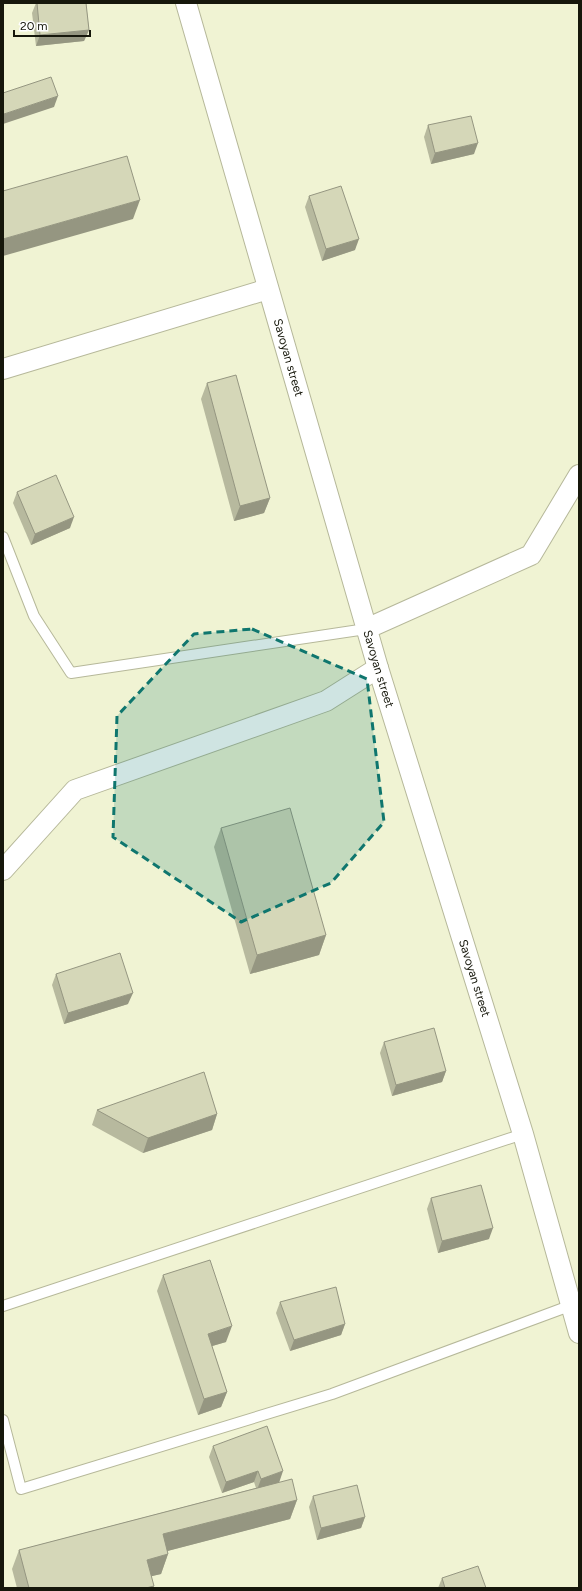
<svg xmlns="http://www.w3.org/2000/svg" width="582" height="1591" font-family="Figtree,sans-serif">
<rect width="100%" height="100%" fill="#f0f3d3"/>
<g fill="none" stroke-linecap="round" stroke-linejoin="round">
<!-- lane casing -->
<g stroke="#b6b89a" stroke-width="12">
<g id="lane">
<path d="M3,537L34,616L71,673L366,629"/>
<path d="M3,1306L523,1134"/>
<path d="M3,1420L21,1489L332,1394L572,1305"/>
</g>
</g>
<!-- street casing -->
<g stroke="#b6b89a" stroke-width="22">
<g id="street">
<path id="s1" d="M186,3L378,668L523,1134L579,1333"/>
<path d="M3,369L268,289"/>
<path d="M366,629L531,555L579,475"/>
<path d="M3,870L75,790L326,701L378,668"/>
</g>
</g>
<!-- lane -->
<use href="#lane" stroke="#fff" stroke-width="10"/>
<!-- street -->
<use href="#street" stroke="#fff" stroke-width="20"/>
</g>
<!-- wall -->
<g fill="#b7b99e">
<path d="M36,3H86L89,30L84,41L36,46L32,13Z"/>
<path d="M428,125L474,154L431,164L424,137Z"/>
<path d="M309,196L355,250L322,261L305,207Z"/>
<path d="M207,383L270,498L264,513L234,521L201,399Z"/>
<path d="M17,492L70,528L31,545L13,503Z"/>
<path d="M221,828L326,935L319,955L250,974L214,847Z"/>
<path d="M56,974L128,1004L64,1024L52,985Z"/>
<path d="M384,1042L446,1071L442,1082L392,1096L380,1053Z"/>
<path d="M97,1110L217,1114L212,1130L143,1153L92,1125Z"/>
<path d="M431,1198L489,1239L438,1253L427,1209Z"/>
<path d="M163,1275L226,1342L212,1346L227,1392L221,1407L198,1415L157,1291Z"/>
<path d="M280,1302L345,1324L341,1335L290,1351L276,1313Z"/>
<path d="M213,1446L279,1482L297,1500L290,1519L167,1551L168,1554L161,1574L151,1576L154,1586L153,1588H17L12,1569L19,1550L256,1488L254,1482L222,1493L209,1457Z"/>
<path d="M313,1496L365,1517L361,1528L317,1540L309,1507Z"/>
<path d="M442,1578L486,1588H438Z"/>
</g>
<!-- shaded-wall -->
<g fill="#959681">
<path d="M89,30L84,41L36,46L40,35Z"/>
<path d="M58,96L54,107L3,124V117L4,114Z"/>
<path d="M478,143L474,154L431,164L435,153Z"/>
<path d="M140,200L133,219L3,256V239Z"/>
<path d="M359,239L355,250L322,261L326,249Z"/>
<path d="M270,498L264,513L234,521L240,506Z"/>
<path d="M74,517L70,528L31,545L35,534Z"/>
<path d="M326,935L319,955L250,974L257,955Z"/>
<path d="M133,993L128,1004L64,1024L68,1013Z"/>
<path d="M446,1071L442,1082L392,1096L396,1085Z"/>
<path d="M217,1114L212,1130L143,1153L148,1138Z"/>
<path d="M493,1228L489,1239L438,1253L442,1241Z"/>
<path d="M345,1324L341,1335L290,1351L294,1340Z"/>
<path d="M232,1326L226,1342L202,1349L208,1334Z"/>
<path d="M227,1392L221,1407L198,1415L204,1399Z"/>
<path d="M258,1471L254,1482L222,1493L226,1482Z"/>
<path d="M283,1471L279,1483L257,1490L261,1479Z"/>
<path d="M297,1500L290,1519L156,1554L163,1534Z"/>
<path d="M365,1517L361,1528L317,1540L321,1528Z"/>
<path d="M168,1554L161,1574L140,1579L147,1560Z"/>
<path d="M154,1586L153,1588H146Z"/>
</g>
<!-- building -->
<g fill="#d5d7b8" stroke="#959681">
<path d="M37,3H86L89,30L40,35Z"/>
<path d="M51,77L58,96L4,114L3,111V93Z"/>
<path d="M471,116L478,143L435,153L428,125Z"/>
<path d="M127,156L140,200L3,239V191Z"/>
<path d="M341,186L359,239L326,249L309,196Z"/>
<path d="M236,375L270,498L240,506L207,383Z"/>
<path d="M56,475L74,517L35,534L17,492Z"/>
<path d="M290,808L326,935L257,955L221,828Z"/>
<path d="M120,953L133,993L68,1013L56,974Z"/>
<path d="M434,1028L446,1071L396,1085L384,1042Z"/>
<path d="M204,1072L217,1114L148,1138L97,1110Z"/>
<path d="M481,1185L493,1228L442,1241L431,1198Z"/>
<path d="M210,1260L232,1326L208,1334L227,1392L204,1399L163,1275Z"/>
<path d="M336,1287L345,1324L294,1340L280,1302Z"/>
<path d="M267,1426L283,1471L261,1479L258,1471L226,1482L213,1446Z"/>
<path d="M292,1479L297,1500L163,1534L168,1554L147,1560L154,1586L146,1588H29L19,1550Z"/>
<path d="M357,1485L365,1517L321,1528L313,1496Z"/>
<path d="M478,1566L486,1588H445L442,1578Z"/>
</g>
<!-- marked area -->
<path fill="#0f766e" fill-opacity="0.2" stroke="#0f766e" stroke-width="3" stroke-dasharray="8 5" stroke-linejoin="round" d="M252,629L367,679L384,822L331,883L241,922L113,837L117,716L194,634Z"/>
<g text-anchor="middle" dominant-baseline="central" stroke-width="3.5" stroke-linejoin="round" paint-order="stroke">
<!-- street labels -->
<g font-size="12" fill="#16170b" stroke="#fff">
<text stroke="none"><textPath href="#s1" startOffset="369">Savoyan street</textPath></text>
<text stroke="none"><textPath href="#s1" startOffset="693">Savoyan street</textPath></text>
<text stroke="none"><textPath href="#s1" startOffset="1017">Savoyan street</textPath></text>
</g>
</g>
<!-- border -->
<rect width="582" height="1591" fill="none" stroke="#16170b" stroke-width="8"/>
<!-- scale -->
<path d="M14 30v6h76v-6" fill="none" stroke="#16170b" stroke-width="2"/>
<text x="20" y="30" font-size="12" fill="#16170b" stroke="#ffffff" stroke-width="3" paint-order="stroke">20 m</text>
</svg>
